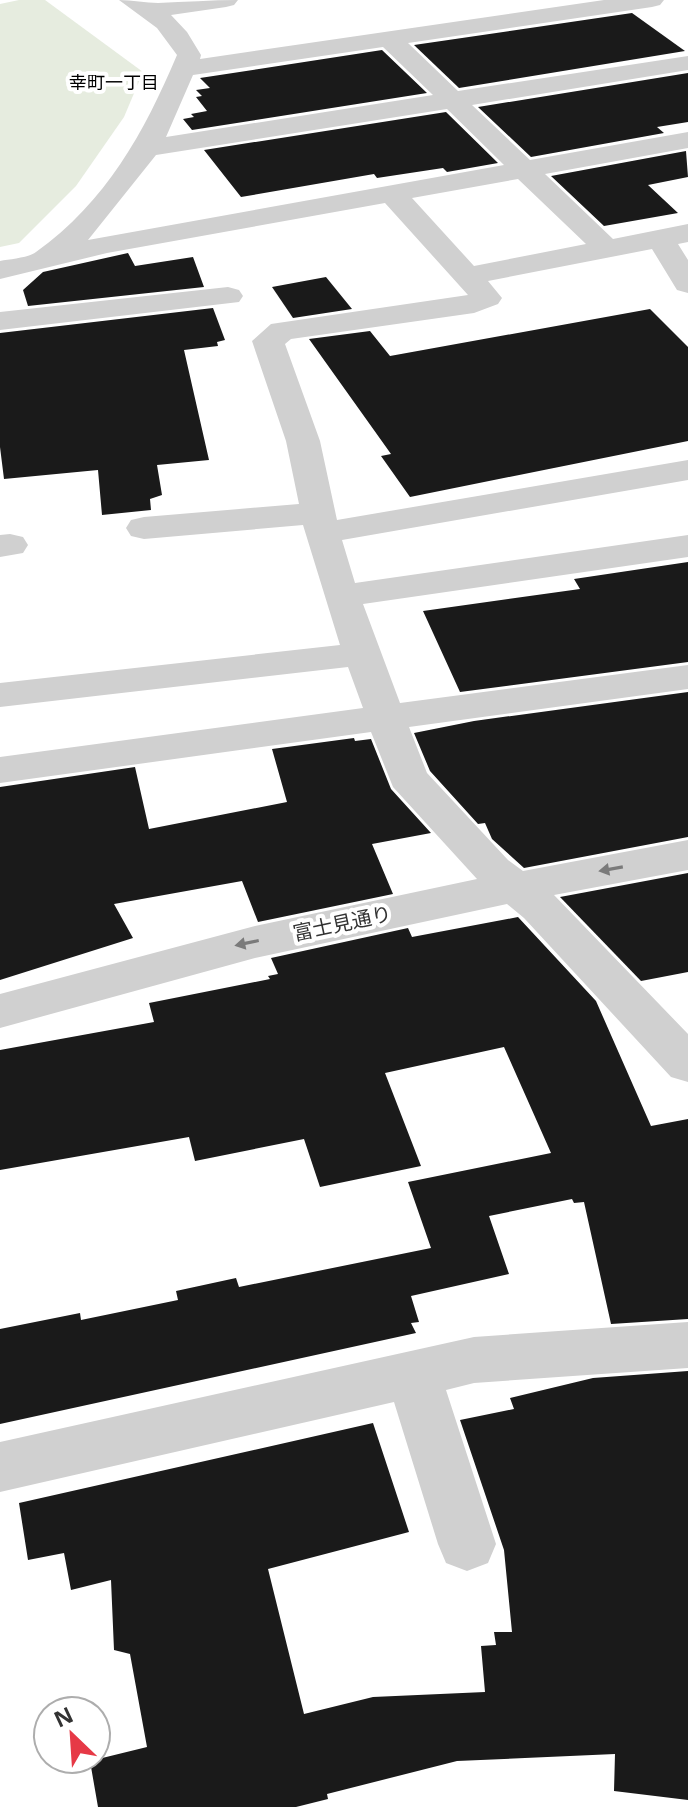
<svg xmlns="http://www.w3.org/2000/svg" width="688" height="1807" font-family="'Open Sans','Noto Sans JP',sans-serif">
<rect width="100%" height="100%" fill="#fff"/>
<!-- green -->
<path fill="#e6ecdf" d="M19,0H45L143,72L124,117L76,186L19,243L0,247V4Z"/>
<!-- building -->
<g fill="#1a1a1a">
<path d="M632,13L685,51L459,88L414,45Z"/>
<path d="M382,50L427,93L192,130L183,119L194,117L191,114L207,111L196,97L202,96L196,90L210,88L200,78Z"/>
<path d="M688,73V122L657,127L664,133L531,157L478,107Z"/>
<path d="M446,112L498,163L447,172L443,168L377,178L374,174L241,197L204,150Z"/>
<path d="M686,151L688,177L648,185L678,213L604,226L551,176Z"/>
<path d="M128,253L135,266L193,257L204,287L28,306L23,290L43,272Z"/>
<path d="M326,277L352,309L293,318L272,287Z"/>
<path d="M213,308L225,340L217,342L218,346L184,350L209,460L157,465L162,495L150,499L151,510L102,515L98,470L4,479L0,447V333Z"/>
<path d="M650,309L688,347V441L410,497L381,456L391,454L309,339L370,331L390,356Z"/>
<path d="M688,562V662L460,692L423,611L580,589L574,579Z"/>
<path d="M688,692V837L524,868L492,839L485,823L478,824L430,771L414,733L474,721Z"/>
<path d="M354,738L355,741L371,739L391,789L431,833L372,844L393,894L258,922L242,881L114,904L133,938L0,980V787L135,767L149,829L287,802L272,749Z"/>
<path d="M688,873V972L641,981L560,897Z"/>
<path d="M518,917L596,1001L651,1126L688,1119V1319L611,1324L584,1202L574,1203L572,1199L489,1216L509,1274L411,1296L419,1322L411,1323L416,1333L0,1424V1329L80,1313L81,1320L178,1300L176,1291L236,1278L239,1287L431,1248L408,1182L551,1153L504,1047L385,1073L421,1166L320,1187L304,1139L195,1161L189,1137L0,1170V1050L154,1022L149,1003L270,979L268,976L278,974L271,958L408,928L412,937Z"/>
<path d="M688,1371V1800L614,1791L615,1754L457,1761L327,1794L328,1799L296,1807H98L90,1761L147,1747L130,1654L114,1650L111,1580L71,1590L64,1553L28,1560L19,1503L373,1423L409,1532L268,1569L304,1714L373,1697L485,1692L481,1646L496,1645L494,1632H512L504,1550L460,1420L514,1409L510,1398L593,1378Z"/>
</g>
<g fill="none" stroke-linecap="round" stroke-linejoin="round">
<!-- minor -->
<g fill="#d0d0d0" fill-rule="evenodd">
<path d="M119,0C132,0 146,3 158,3C185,2 211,0 238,0L234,5L226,7L171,15L187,32L201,55L200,59L604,0H664L660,5L652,7L408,43L458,91L688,56V70L472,105L530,160L688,132V148L545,174L613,239L688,224V242L678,244L688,260V293L677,290L652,249L488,281L502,298L498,304L474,313L291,339L285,344L320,441L337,520L688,460V480L342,540L355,583L688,535V557L363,604L400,703L688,665V689L409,727L427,773L508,860L523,871L688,840V870L554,895L688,1034V1082L671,1077L524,918L507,904L255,958L0,1028V994L255,926L477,879L393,787L371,732L0,783V757L363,708L348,667L0,707V683L340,645L303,525L144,539L131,536L126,528L131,520L144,517L299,504L286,441L252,341L271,324L468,295L385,203L107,253L0,279V261C10,259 28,258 36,252C106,202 144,133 177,55L157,28ZM383,47L433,95L166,137L193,75ZM447,109L504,165L88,240L156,155ZM518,179L586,244L474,266L412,198Z"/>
<path d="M228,287L239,290L243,296L239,302L0,330V312Z"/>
<path d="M10,534L23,537L28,545L23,553L0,557V535Z"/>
<path d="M688,1322V1368L474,1383L446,1390L496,1544L488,1563L467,1571L446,1563L438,1544L394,1402L0,1492V1442L474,1337Z"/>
</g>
</g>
<!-- one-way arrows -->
<defs><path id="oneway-solid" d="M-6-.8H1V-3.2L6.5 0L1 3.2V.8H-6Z" transform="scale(2)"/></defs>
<g fill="#7a7a7a">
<use href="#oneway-solid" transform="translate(611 869) rotate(170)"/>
<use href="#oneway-solid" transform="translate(247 943) rotate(168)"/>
</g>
<g text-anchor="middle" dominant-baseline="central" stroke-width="8" stroke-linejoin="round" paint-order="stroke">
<!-- far-neighbourhood labels -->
<g font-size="18" fill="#000" stroke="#fff">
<text x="114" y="82">幸町一丁目</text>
</g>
<!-- street labels -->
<g font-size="20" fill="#333" stroke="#fff">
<text transform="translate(342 923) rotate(-12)">富士見通り</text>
</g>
</g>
<!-- north arrow -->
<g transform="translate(72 1735) rotate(335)"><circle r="38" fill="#ffffff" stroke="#adadad" stroke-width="2"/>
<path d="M0-6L14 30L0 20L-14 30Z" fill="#e63946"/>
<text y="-12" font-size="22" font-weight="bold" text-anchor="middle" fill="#333333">N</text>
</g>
</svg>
